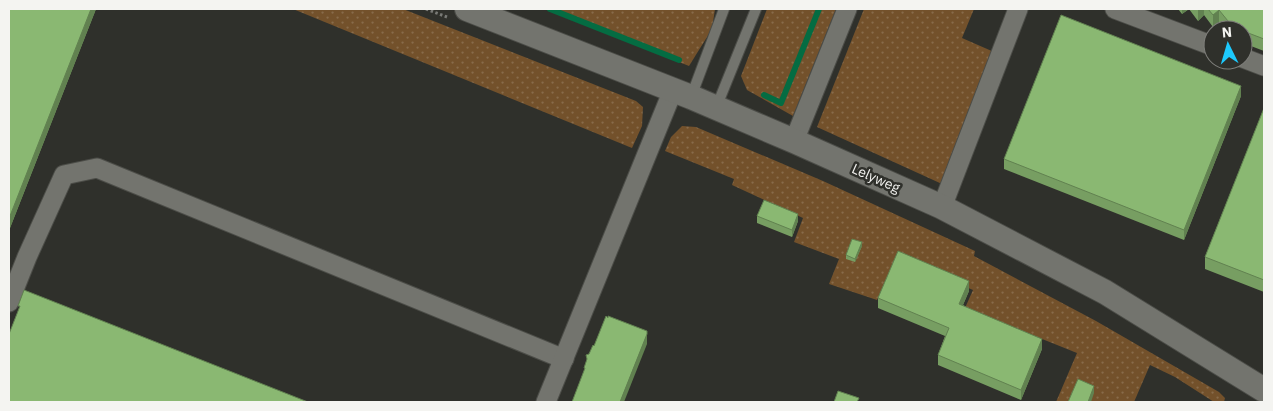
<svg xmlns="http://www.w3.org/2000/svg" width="1273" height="411" font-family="'IBM Plex Sans',sans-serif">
<defs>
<pattern id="grass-dots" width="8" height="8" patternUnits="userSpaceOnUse" patternTransform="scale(1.25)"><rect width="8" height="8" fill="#73512b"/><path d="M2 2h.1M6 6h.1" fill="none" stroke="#886b4a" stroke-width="1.8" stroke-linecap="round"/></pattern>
</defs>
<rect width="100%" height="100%" fill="#2f302b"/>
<!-- grass -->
<g fill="url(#grass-dots)">
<path d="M293,9H403L636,101L643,107L642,126L632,148Z"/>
<path d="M547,9H715L712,29L689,66Z"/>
<path d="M767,9H836L793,116L747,90L741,76Z"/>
<path d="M864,9H974L962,38L994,52L942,184L817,127Z"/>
<path d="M682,126L696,127L823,181L975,251L974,256L1096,321L1219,392L1225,398L1224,402H1214L1175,377L1150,365L1134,402H1056L1077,353L965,308L973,290L897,257L877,300L829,284L839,259L794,242L803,218L732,185L734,179L665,151L671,137Z"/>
</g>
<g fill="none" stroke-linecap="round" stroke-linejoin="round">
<!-- stream -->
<g stroke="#046c42" stroke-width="6">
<path d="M550,9L679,60"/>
<path d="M764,95L781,103L819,9"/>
</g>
<!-- service casing -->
<g stroke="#4c4d48" stroke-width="12">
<g id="service">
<path d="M691,97L724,9"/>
<path d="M716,108L756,9"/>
</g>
</g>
<!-- minor casing -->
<g stroke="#4c4d48" stroke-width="21">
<g id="minor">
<path d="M1115,9L1213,46"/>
<path d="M1243,58L1264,66"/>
<path d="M794,141L847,9"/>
<path d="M942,207L1018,9"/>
<path d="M9,302L27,257L64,175L97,168L564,359"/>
<path d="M546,402L673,90"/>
</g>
</g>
<!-- tertiary casing -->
<g stroke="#4c4d48" stroke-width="26">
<path id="tertiary" d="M467,9L691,97L794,141L942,207L1105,292L1264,390"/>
</g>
<!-- path -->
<path stroke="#797a76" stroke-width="3" stroke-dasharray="2.5 2.5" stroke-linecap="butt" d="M426,9L447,17"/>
<!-- service -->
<use href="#service" stroke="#73746e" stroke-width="10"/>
<!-- minor -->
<use href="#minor" stroke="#73746e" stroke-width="19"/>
<!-- tertiary -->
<use href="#tertiary" stroke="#73746e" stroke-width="24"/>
</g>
<!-- wall -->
<g fill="#779e62">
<path d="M9,9H96L10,228H9Z"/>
<path d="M1178,9H1264V51L1243,43V30H1225L1219,22L1213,27L1204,15L1198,21L1189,9L1182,14Z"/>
<path d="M1241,96L1184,240L1004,169V159Z"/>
<path d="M1264,108V292L1205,269V257Z"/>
<path d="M757,216L798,221L792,237L757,223Z"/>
<path d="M862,246L855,262L846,259V255Z"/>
<path d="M969,291L963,305L1042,349L1021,400L938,365V355L945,336L878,308V298Z"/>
</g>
<!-- shaded-wall -->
<g fill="#618150">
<path d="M91,9H96L10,228V216Z"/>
<path d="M1182,9H1189L1182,14Z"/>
<path d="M1198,9H1204V15L1198,21Z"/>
<path d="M1219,10V22L1213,27V15Z"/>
<path d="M1241,86V96L1184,240V230Z"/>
<path d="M798,214V221L792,237V230Z"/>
<path d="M862,242V246L855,262V259Z"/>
<path d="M969,281V291L959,314V304Z"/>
<path d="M647,334V344L624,402H620Z"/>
<path d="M1042,339V349L1021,400V390Z"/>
<path d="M1094,386V393L1091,402H1088Z"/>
</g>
<!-- building -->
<g fill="#8ab872" stroke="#618150">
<path d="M9,9H91L10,216H9Z"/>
<path d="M1208,9H1264V39L1243,31V30H1241L1226,24L1228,21L1219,10L1213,15Z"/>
<path d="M1061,15L1241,86L1184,230L1004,159Z"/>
<path d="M1264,108V280L1205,257Z"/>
<path d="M764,200L798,214L792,230L757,216Z"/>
<path d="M852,239L862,242L855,259L846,255Z"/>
<path d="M898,251L969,281L959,304L1042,339L1021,390L938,355L949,328L878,298Z"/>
<path d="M24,290L308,402H9V334L20,306H18Z"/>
<path d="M606,316L608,318V316L647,331V334L620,402H572L585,368H584L587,359L586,355L589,354L593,345L594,346Z"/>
<path d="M1078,379L1094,386L1088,402H1068Z"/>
<path d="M838,391L859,398L857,402H834Z"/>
</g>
<g text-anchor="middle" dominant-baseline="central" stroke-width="5" stroke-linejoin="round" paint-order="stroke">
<!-- street labels -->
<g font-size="14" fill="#f4f4f1" stroke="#2f302b">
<text transform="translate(876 178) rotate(24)">Lelyweg</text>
</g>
</g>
<!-- border -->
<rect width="1273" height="411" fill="none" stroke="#f4f4f1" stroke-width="20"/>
<!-- north arrow -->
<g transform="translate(1228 45) rotate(355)"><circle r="24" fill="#2f302b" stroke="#7e7e7a"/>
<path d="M0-4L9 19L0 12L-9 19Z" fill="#1dc9fd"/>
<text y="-8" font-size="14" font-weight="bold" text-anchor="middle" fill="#f4f4f1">N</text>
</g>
</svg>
